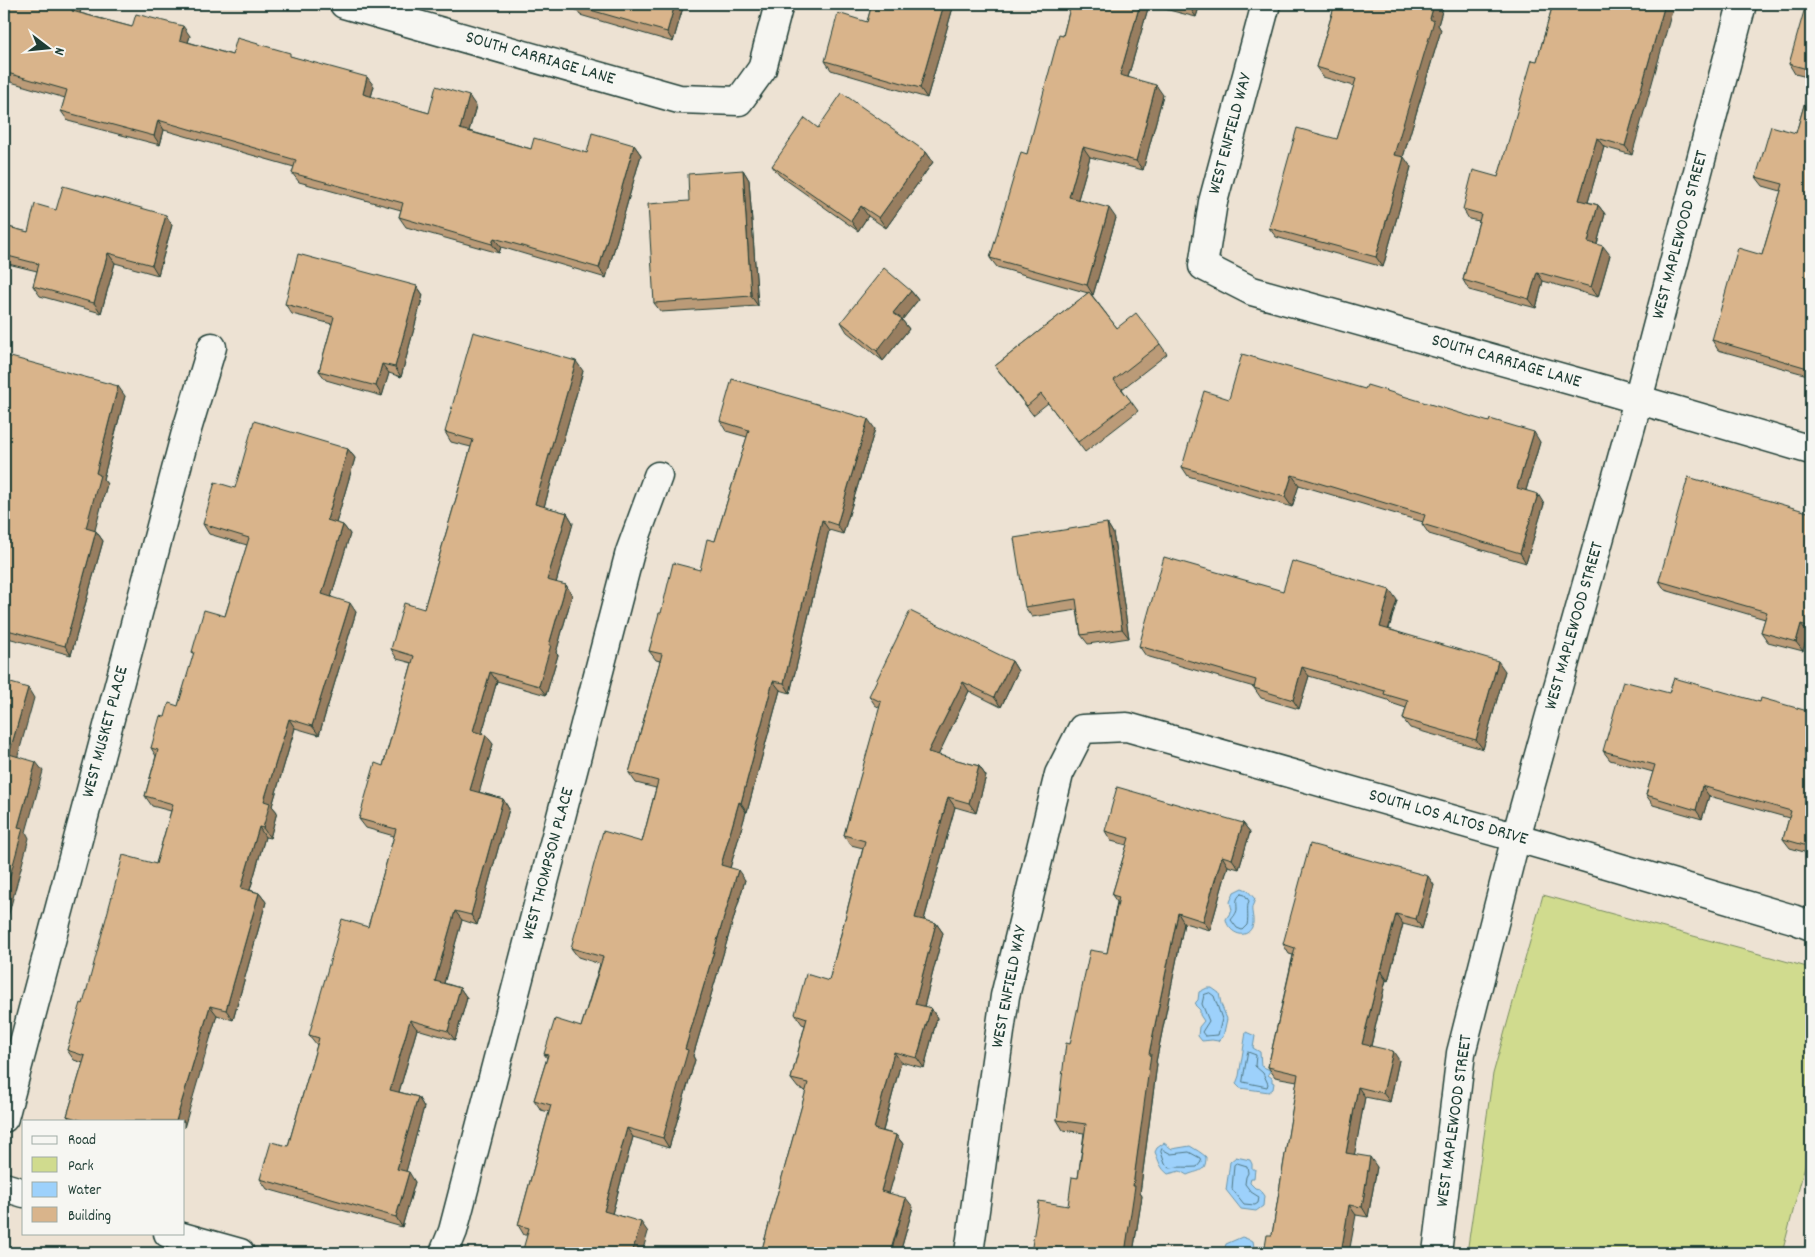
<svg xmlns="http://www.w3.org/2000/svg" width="1815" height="1257" font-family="Dekko,sans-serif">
<rect width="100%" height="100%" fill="#ede2d3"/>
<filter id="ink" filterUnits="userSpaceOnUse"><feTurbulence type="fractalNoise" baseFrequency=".02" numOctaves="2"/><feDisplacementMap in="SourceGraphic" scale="10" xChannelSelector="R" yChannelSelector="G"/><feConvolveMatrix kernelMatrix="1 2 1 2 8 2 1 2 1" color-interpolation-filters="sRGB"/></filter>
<g filter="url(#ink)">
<!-- green -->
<path fill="#d0db8e" stroke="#788c61" d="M1543,895L1807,967L1811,970V1143L1782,1253H1467L1493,1074Z"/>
<!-- water -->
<g fill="#9dd1fb" stroke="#6b96ab">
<path d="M1242,888L1247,890L1255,899C1254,902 1253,904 1252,907C1251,913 1255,920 1252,927C1245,942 1227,931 1226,919L1232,910L1230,902L1234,892Z"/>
<path d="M1207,988H1212L1219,993L1221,1004L1227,1019L1223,1037L1218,1041L1212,1040L1202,1041L1198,1036L1199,1027L1204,1021L1200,1015V1010L1195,1005L1196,1002L1198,1000L1199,992Z"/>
<path d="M1246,1032L1255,1036L1253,1048L1260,1052L1261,1066L1270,1070L1268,1075L1272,1078V1082L1274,1083L1273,1089L1269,1092L1240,1088L1236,1084L1239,1076Z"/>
<path d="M1164,1143L1172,1149L1190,1146C1195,1149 1202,1153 1206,1157C1206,1173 1198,1170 1187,1175L1180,1171L1168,1174C1160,1168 1159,1161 1155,1152L1157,1148Z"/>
<path d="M1236,1157L1250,1160L1252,1164V1169H1255L1254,1178H1251L1250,1183L1255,1188L1259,1189L1264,1196L1263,1206L1256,1211L1241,1209L1226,1190L1230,1162Z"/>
<path d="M1242,1237L1253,1241L1254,1247L1265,1246L1268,1253H1257L1256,1251L1254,1253H1223L1226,1244Z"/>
</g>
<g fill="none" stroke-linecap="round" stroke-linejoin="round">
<!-- shore -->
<g stroke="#517884" stroke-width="1">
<path d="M1241,894L1245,895L1249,901C1246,908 1249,916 1247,925L1242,930L1237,928L1231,920C1233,917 1237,913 1237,909C1237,902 1235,899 1241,894Z"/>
<path d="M1210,993L1214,996L1222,1019L1218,1035L1205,1036L1202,1032L1209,1021L1202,1004L1204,995Z"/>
<path d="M1248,1052L1256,1055L1255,1066L1263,1073L1268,1084L1267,1087L1243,1082Z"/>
<path d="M1162,1149L1171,1154L1189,1152L1200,1158L1201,1162L1197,1167C1187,1168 1180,1166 1170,1168L1165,1164L1161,1152Z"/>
<path d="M1237,1163L1247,1166L1248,1173L1246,1177L1245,1184L1251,1192L1259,1197L1258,1203L1255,1205L1244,1204L1232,1189L1234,1165Z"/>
</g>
<!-- minor casing -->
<g stroke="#1f3d34" stroke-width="31">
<g id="minor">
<path d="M344,4L679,99L739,101L762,69L779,4"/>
<path d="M1266,4L1213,202L1203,266L1252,291L1609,391L1811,450"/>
<path d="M4,1118L185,436L212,347"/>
<path d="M4,1187L24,1193"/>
<path d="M168,1233L240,1253"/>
<path d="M444,1253L453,1231L630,552L658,476"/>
<path d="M969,1253L1005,996L1059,774L1082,729L1127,727L1556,849L1793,919L1811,926"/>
<path d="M1437,1253L1461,1053L1516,837L1631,426L1742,4"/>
</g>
</g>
<!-- minor -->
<use href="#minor" stroke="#f6f6f2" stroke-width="28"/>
</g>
<!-- wall -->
<g fill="#bb9b78" stroke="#1f3d34">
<path d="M4,4H80L82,6L80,13L132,27L190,36L188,42L232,55L293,57L374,86L371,97L429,113L476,106L469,131L531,149L587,153L634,145L641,155L606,278L501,247L499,253L406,227L399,217L401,210L299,182L292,173L294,167L164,130L160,145L68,121L61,111L65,98L4,80Z"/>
<path d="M574,4H684L673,42L580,15L573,5Z"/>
<path d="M872,4H954L927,98L831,70L825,61L867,22Z"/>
<path d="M1071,4H1200L1196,17L1149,5L1128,77L1163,95L1143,170L1090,157L1078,199L1116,218L1093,295L1091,294L1117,328L1160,344L1167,354L1122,389L1138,411L1085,452L1048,403L1033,415L995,366L1088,293L997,267L990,258L1027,154L1063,36Z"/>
<path d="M1335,4H1444L1438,25L1441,30L1403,157L1411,167L1383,267L1276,237L1269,228L1337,139L1354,86L1323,77L1316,67Z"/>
<path d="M1553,4L1632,155L1604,147L1588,202L1598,205L1605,214L1597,244L1610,255L1598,297L1543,281L1536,308L1469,290L1463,280L1479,221L1469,219L1463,209L1498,177L1537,61Z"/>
<path d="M1811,4V78L1795,74L1789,64Z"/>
<path d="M1811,81V376L1718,350L1712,340L1762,255L1781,191L1763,186L1756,177L1796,133Z"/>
<path d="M818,128L926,152L933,162L886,228L868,216L858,231L779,175L772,166Z"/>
<path d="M743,170L749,180L758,306L661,312L654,303L689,201Z"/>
<path d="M56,210L172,225L158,275L115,263L101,313L40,296L33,286L37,271L4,263V226L28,232Z"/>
<path d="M417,286L423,295L401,377L389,373L382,396L326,380L319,371L332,324L292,314L285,304Z"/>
<path d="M911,291L918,300L902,320L909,329L883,361L847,332L841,322Z"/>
<path d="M4,368L125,396L103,479L107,484L94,531H96L103,541L71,655L4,637Z"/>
<path d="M583,371L544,507L567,513L573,523L556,583L566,585L572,595L556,653L558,655L546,695L497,681L482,733L493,744L479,792L503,799L509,809L477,925L462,920L444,983L460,988L467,998L455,1040L417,1029L399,1092L418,1097L424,1107L406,1171L415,1182L402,1227L267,1189L260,1179L288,1146L317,1045L309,1035L368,927L394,836L366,828L359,819L383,766L412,663L397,659L391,649L424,609L471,447L451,442L445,432Z"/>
<path d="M1229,399L1540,442L1526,490L1544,504L1526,563L1429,534L1422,524L1423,522L1299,485L1292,507L1188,476L1182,467Z"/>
<path d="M720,421L875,429L843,534L829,530L790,693L780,690L747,812H746L730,868L745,880L693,1056L695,1060L669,1148L633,1137L612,1214L648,1232L527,1235H524L518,1225L549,1112L541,1110L534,1100L547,1058L544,1054L581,1027L600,964L578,957L571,948L642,842L656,788L636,783L629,773L660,661L656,660L649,651L661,613L700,570L715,541L747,437L726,431Z"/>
<path d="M348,449L355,458L336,523L343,525L350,534L331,597L356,612L319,735L295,728L272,806L277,812L270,838L265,837L250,890L259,893L266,902L233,1020L217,1015L184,1121H71L67,1116L83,1063L74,1060L67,1050L83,1004L156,864L171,811L152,806L145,796L156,756L151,748L165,717L178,706L194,655L192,652L225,616L247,545L209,534L203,524L235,488Z"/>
<path d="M1811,513V634L1808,633L1803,651L1768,642L1761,632L1765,619L1665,590L1659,581Z"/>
<path d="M1107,523L1113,533L1129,638L1088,644L1081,635L1077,610L1032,617L1025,607Z"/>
<path d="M1283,591L1397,600L1389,629L1505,671L1483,749L1410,728L1403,719L1406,708L1391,703L1388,700L1309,676L1299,709L1261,698L1254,688V687L1146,656L1139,646Z"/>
<path d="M1012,661L1018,671L1001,707L969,691L938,755L979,766L986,776L976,813L955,807L924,920L936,923L943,933L924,1007L931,1008L937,1018L924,1068L901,1062L883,1131L896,1135L903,1144L889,1193L913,1207L900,1253H761L806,1091L798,1088L791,1079L805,1025L802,1024L795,1014L829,981L863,848L851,845L844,835L880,708L875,705L869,696Z"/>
<path d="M1669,693L1760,702L1811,712V854L1790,848L1783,839L1789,818L1709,796L1702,819L1653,805L1646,795L1653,772L1610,760L1603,751Z"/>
<path d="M1243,823L1250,832L1239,869L1228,866L1210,930L1184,923L1156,1062L1157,1064L1140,1193L1142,1196L1133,1253H1031L1068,1206L1078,1178L1084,1133L1063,1130L1057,1120L1070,1044L1107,953L1117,902L1112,895L1127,845L1111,841L1105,831Z"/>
<path d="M1434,885L1422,929L1403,924L1388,981L1386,980L1371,1046L1399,1060L1390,1102L1365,1097L1354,1155L1377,1167L1368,1217L1356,1215L1272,1235L1297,1081L1275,1077L1268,1067L1293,955L1289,954L1283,944Z"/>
</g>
<!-- shaded-wall -->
<g fill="#987e61" stroke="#1f3d34">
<path d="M74,4H80L82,6L78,20L72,11Z"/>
<path d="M675,4H684L673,42L667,32Z"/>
<path d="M944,4H954L927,98L920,88Z"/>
<path d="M1140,4H1148L1149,5L1126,84L1120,75Z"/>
<path d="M1191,4H1200L1196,17L1190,8Z"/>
<path d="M1434,4H1444L1438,25L1441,30L1401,164L1394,155Z"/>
<path d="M1665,4H1674L1632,155L1625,146Z"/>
<path d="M183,26L190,36L186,49L180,40Z"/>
<path d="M367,77L374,86L369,104L363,94Z"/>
<path d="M1156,85L1163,95L1143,170L1136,161Z"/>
<path d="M469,96L476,106L467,138L460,129Z"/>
<path d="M158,120L164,130L160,145L154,136Z"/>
<path d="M1597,138L1604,147L1586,209L1579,200Z"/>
<path d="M634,145L641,155L606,278L599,268Z"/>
<path d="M1083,147L1090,157L1076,206L1069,197Z"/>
<path d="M926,152L933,162L886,228L879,218Z"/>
<path d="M1404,157L1411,167L1383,267L1376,257Z"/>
<path d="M743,170L749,180L758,306L751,296Z"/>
<path d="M1598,205L1605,214L1595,251L1588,242Z"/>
<path d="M861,206L868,216L858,231L851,221Z"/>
<path d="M1109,208L1116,218L1093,295L1087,285Z"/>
<path d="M166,215L172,225L158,275L152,265Z"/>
<path d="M494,238L501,247L499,253L492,244Z"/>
<path d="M1603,246L1610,255L1598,297L1591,287Z"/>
<path d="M108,253L115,263L101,313L94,303Z"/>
<path d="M1537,272L1543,281L1536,308L1529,299Z"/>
<path d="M417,286L423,295L401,377L395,367Z"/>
<path d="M911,291L918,300L902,320L909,329L883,361L877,351L893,313Z"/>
<path d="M576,361L583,371L542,514L535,504Z"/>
<path d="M382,364L389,373L382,396L376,386Z"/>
<path d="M118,386L125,396L103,479L107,484L93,538L86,528L96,473Z"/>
<path d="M868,419L875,429L843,534L837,525Z"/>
<path d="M1534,432L1540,442L1524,497L1517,488Z"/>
<path d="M348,449L355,458L334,530L327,520Z"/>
<path d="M1292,475L1299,485L1292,507L1285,497Z"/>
<path d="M1538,494L1544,504L1526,563L1520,553Z"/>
<path d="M567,513L573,523L554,590L547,580Z"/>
<path d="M822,520L829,530L790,693L784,683Z"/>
<path d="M1107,523L1113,533L1129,638L1122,629Z"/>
<path d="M343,525L350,534L329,604L322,594Z"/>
<path d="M96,531L103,541L71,655L65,646Z"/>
<path d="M566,585L572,595L556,653L558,655L546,695L539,686L549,645Z"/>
<path d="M1390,590L1397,600L1386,637L1380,627Z"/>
<path d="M350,603L356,612L319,735L312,726Z"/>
<path d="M1801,624L1808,633L1803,651L1796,642Z"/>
<path d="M1012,661L1018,671L1001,707L994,697Z"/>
<path d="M1498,661L1505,671L1483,749L1476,740Z"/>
<path d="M1302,667L1309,676L1299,709L1293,700Z"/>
<path d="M490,672L497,681L480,740L473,731Z"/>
<path d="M773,681L780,690L747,812L741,803Z"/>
<path d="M963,682L969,691L935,762L928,752Z"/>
<path d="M28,688L34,698L16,763L9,754Z"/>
<path d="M289,719L295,728L272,806L277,812L270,838L263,828L264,801Z"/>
<path d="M486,735L493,744L477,800L470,790Z"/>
<path d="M36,762L43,771L26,832L29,838L4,932V898L18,827Z"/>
<path d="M979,766L986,776L976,813L969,803Z"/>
<path d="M1702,786L1709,796L1702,819L1696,810Z"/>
<path d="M948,797L955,807L922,927L915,918Z"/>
<path d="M503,799L509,809L477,925L471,915Z"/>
<path d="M739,802L746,812L728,875L721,865Z"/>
<path d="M1243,823L1250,832L1239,869L1232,859Z"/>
<path d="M259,827L265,837L248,897L241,888Z"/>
<path d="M1222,856L1228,866L1210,930L1203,921Z"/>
<path d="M738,870L745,880L693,1056L695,1060L669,1148L663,1138L685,1049Z"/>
<path d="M1428,876L1434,885L1422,929L1416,919Z"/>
<path d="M259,893L266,902L233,1020L226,1010Z"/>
<path d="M455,911L462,920L442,990L435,981Z"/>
<path d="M1178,913L1184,923L1156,1062L1157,1064L1140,1193L1142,1196L1133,1253H1125L1149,1054Z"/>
<path d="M1396,914L1403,924L1388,981L1381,971Z"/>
<path d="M936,923L943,933L922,1014L915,1004Z"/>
<path d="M1380,971L1386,980L1369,1054L1362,1044Z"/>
<path d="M460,988L467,998L455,1040L448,1031Z"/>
<path d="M210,1006L217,1015L184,1128V1121H176Z"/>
<path d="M931,1008L937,1018L924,1068L917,1058Z"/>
<path d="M410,1020L417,1029L397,1099L390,1090Z"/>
<path d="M1393,1051L1399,1060L1390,1102L1383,1093Z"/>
<path d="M894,1052L901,1062L881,1138L874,1129Z"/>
<path d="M1358,1087L1365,1097L1353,1163L1346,1153Z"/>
<path d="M418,1097L424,1107L404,1179L397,1169Z"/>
<path d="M627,1128L633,1137L610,1221L604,1211Z"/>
<path d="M896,1135L903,1144L887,1201L881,1191Z"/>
<path d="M1370,1157L1377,1167L1368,1217L1362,1207Z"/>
<path d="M409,1172L415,1182L402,1227L396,1217Z"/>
<path d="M906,1198L913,1207L900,1253H891Z"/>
<path d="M1349,1205L1356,1215L1349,1253H1341Z"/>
<path d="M641,1222L648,1232L642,1253H632Z"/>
</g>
<!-- building -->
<g fill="#d9b48b" stroke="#1f3d34">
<path d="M4,4H74L72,11L132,27L136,14L183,26L180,40L232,55L237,38L290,53V56L367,77L363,94L429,113L436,86L469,96L460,129L531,149L534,138L587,153L592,133L634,145L599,268L494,238L492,244L399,217L403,203L292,173L296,160L158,120L154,136L61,111L67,90L4,72Z"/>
<path d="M574,4H675L667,32L573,5Z"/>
<path d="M872,4H944L920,88L825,61L838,13L867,22Z"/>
<path d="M1071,4H1140L1120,75L1156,85L1136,161L1083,147L1069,197L1109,208L1087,285L990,258L1021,152L1027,154L1059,35L1063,36Z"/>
<path d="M1174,4H1191L1190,8Z"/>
<path d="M1335,4H1434L1430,19L1434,21L1394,155L1404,157L1376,257L1269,228L1297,128L1337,139L1356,79L1316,67Z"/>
<path d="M1553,4H1665L1625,146L1597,138L1579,200L1598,205L1588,242L1603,246L1591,287L1537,272L1529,299L1463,280L1481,214L1463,209L1473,170L1498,177L1532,60L1537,61Z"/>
<path d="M1806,4H1811V70L1789,64Z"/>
<path d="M1811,81V369L1712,340L1738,248L1762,255L1783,184L1756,177L1771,126L1796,133Z"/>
<path d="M842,93L926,152L879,218L861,206L851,221L772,166L805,118L818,128Z"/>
<path d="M743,170L751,296L654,303L648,204L689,201L688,174Z"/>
<path d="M63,186L166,215L152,265L108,253L94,303L33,286L39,264L4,255V226L28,232L35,204L56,210Z"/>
<path d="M298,254L417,286L395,367L382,364L376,386L319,371L334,317L285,304Z"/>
<path d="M884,268L911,291L893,313L902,319L877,351L841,322Z"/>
<path d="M1089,292L1117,328L1136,313L1160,344L1114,380L1131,401L1078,442L1041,394L1027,406L995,366Z"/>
<path d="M473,332L576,361L535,504L567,513L547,580L566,585L549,645H551L539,686L490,672L473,731L486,735L470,790L503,799L471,915L455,911L435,981L460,988L448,1031L410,1020L390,1090L418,1097L397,1169L409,1172L396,1217L260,1179L271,1142L288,1146L319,1038L309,1035L342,919L368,927L396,829L359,819L375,763L383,766L414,656L391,649L404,603L424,609L473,440L445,432Z"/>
<path d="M1242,354L1365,389L1367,385L1489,422L1490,419L1534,432L1517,488L1538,494L1520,553L1422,524L1425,515L1292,475L1285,497L1182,467L1204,391L1229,399Z"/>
<path d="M7,356L118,386L96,473L100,475L86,528L96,531L65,646L4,629V368Z"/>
<path d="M732,379L868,419L837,525L822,520L784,683L773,681L741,803L739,802L721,865L738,870L685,1049L688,1050L663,1138L627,1128L604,1211L641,1222L632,1253H522L529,1228L518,1225L551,1105L534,1100L548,1055L544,1054L555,1019L581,1027L603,957L571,948L603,831L642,842L658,781L629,773L662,654L649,651L659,613H661L673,563L700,570L707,539L715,541L749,430L720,421Z"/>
<path d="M254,421L348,449L327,520L343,525L322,594L350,603L312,726L289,719L264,801L270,803L263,828L259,827L241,888L259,893L226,1010L210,1006L176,1121H84L67,1116L85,1056L67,1050L81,1003L83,1004L123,855L156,864L173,804L145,796L158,750L151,748L160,716L165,717L169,703L178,706L194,652H192L204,610L225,616L249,538L203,524L215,482L235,488Z"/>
<path d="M1688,477L1811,513V627L1801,624L1796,642L1761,632L1767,612L1659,581Z"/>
<path d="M1107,523L1122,629L1081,635L1076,599L1025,607L1014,538Z"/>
<path d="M1164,557L1283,591L1292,561L1390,590L1380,627L1498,661L1476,740L1403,719L1408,701L1384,694L1385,691L1302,667L1293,700L1254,688L1256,680L1139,646Z"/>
<path d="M910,611L1012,661L994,697L963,682L928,752L979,766L969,803L948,797L915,918L936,923L915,1004L931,1008L917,1058L894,1052L874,1129L896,1135L881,1191L906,1198L890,1253H893H761L808,1083L791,1079L807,1018L795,1014L806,974L829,981L865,841L844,835L881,702L869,696Z"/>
<path d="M1674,678L1760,702L1761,698L1811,712V847L1783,839L1791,811L1702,786L1696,810L1646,795L1655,765L1603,751L1623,681L1669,693Z"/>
<path d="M4,681L28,688L9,754L36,762L18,827L23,828L4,898Z"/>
<path d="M1117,787L1243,823L1232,859L1222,856L1203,921L1178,913L1149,1054H1151L1133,1186H1135L1125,1253H1031L1039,1201L1068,1206L1072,1177L1078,1178L1086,1124L1057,1120L1066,1043L1070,1044L1090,950L1107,953L1119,897L1112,895L1129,838L1105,831Z"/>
<path d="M1310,844L1428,876L1416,919L1396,914L1381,971H1380L1362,1044L1393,1051L1383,1093L1358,1087L1346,1153L1370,1157L1362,1207L1349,1205L1341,1253H1264L1267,1235H1272L1298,1074L1268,1067L1295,948L1283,944Z"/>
</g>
</g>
<g text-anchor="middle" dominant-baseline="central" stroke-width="4" stroke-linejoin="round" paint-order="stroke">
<!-- street labels -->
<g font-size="18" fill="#1f3d34" stroke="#f6f6f2">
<text transform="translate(540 59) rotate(16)">SOUTH CARRIAGE LANE</text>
<text transform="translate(1231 134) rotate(-75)">WEST ENFIELD WAY</text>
<text transform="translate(1681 235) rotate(-75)">WEST MAPLEWOOD STREET</text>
<text transform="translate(1506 362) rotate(16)">SOUTH CARRIAGE LANE</text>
<text transform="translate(1575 626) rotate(-74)">WEST MAPLEWOOD STREET</text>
<text transform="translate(106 732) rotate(-75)">WEST MUSKET PLACE</text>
<text transform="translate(1448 818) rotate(16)">SOUTH LOS ALTOS DRIVE</text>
<text transform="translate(549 864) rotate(-75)">WEST THOMPSON PLACE</text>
<text transform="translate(1010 987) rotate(-79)">WEST ENFIELD WAY</text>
<text transform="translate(1455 1121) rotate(-82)">WEST MAPLEWOOD STREET</text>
</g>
</g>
<!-- margin -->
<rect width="1815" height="1257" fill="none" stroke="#f6f6f2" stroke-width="20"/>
<rect x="10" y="10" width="1795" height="1237" fill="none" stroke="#1f3d34" stroke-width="2" filter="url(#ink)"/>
<!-- legend -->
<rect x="22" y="1120" width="162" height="115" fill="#f6f6f2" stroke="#a0aca6"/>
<rect x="32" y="1136" width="25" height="8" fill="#f6f6f2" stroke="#a0aca6"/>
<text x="68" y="1144" font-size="15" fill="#1f3d34">Road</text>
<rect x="32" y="1157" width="25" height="15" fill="#d0db8e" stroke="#a0aca6"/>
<text x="68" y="1170" font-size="15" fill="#1f3d34">Park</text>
<rect x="32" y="1182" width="25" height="15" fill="#9dd1fb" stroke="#a0aca6"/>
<text x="68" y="1194" font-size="15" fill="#1f3d34">Water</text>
<rect x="32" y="1207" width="25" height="15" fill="#d9b48b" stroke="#a0aca6"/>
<text x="68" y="1220" font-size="15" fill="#1f3d34">Building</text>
<!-- north arrow -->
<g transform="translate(48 48) rotate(106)" stroke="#f6f6f2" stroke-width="4" paint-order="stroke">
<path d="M0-4L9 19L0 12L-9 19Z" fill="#1f3d34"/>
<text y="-8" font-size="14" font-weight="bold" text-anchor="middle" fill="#1f3d34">N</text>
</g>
</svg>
